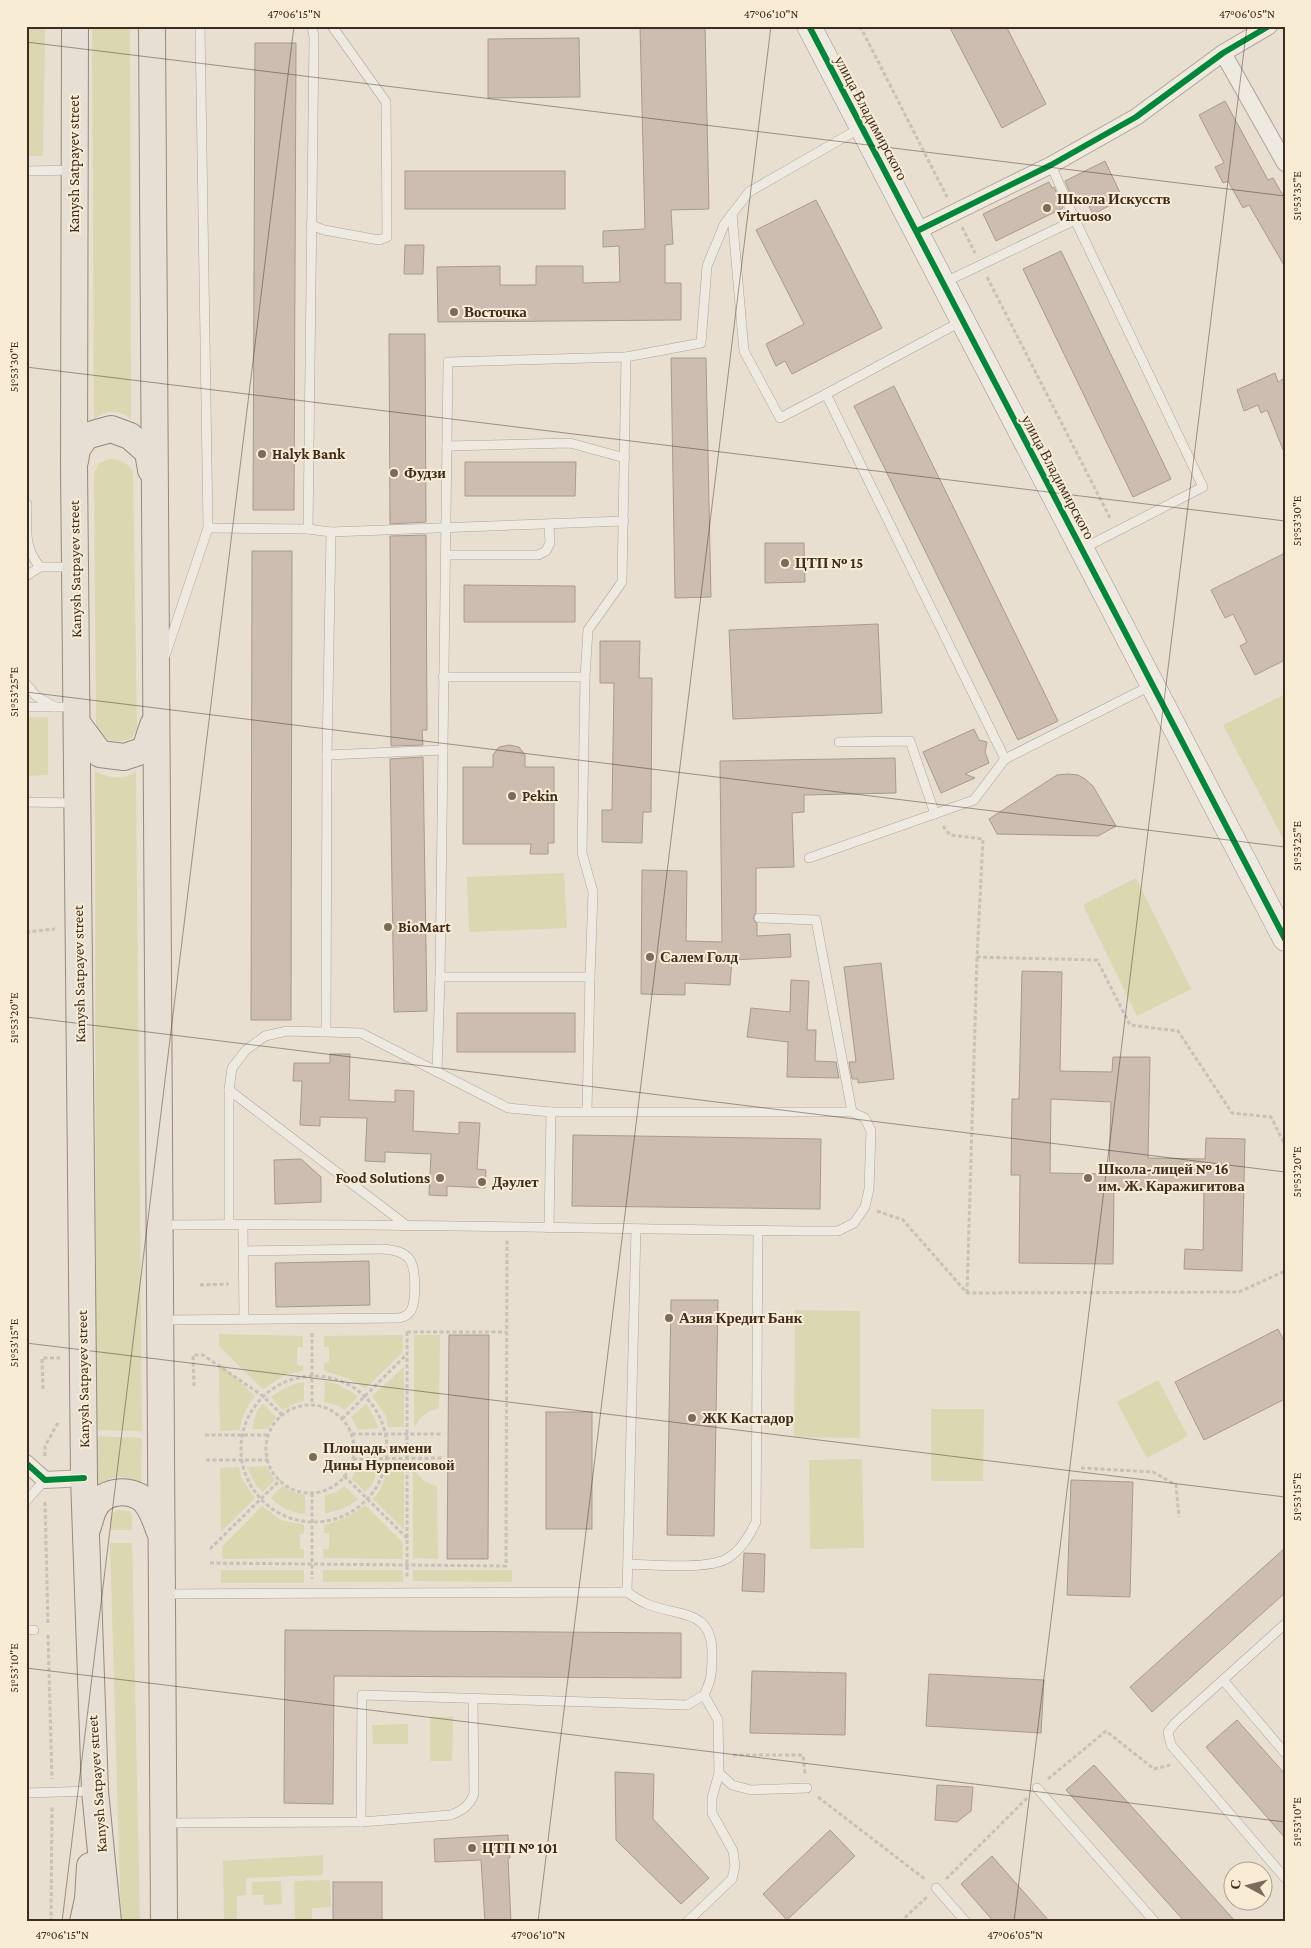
<svg xmlns="http://www.w3.org/2000/svg" width="1311" height="1948" font-family="'Crimson Pro',serif">
<rect width="100%" height="100%" fill="#e8dfd0"/>
<!-- green -->
<g fill="#dad7b1">
<path d="M26,26H45L43,156H26Z"/>
<path d="M92,26H130L131,419C119,409 106,409 94,420Z"/>
<path d="M109,459C121,459 126,462 133,472L137,729L132,738C116,744 106,743 96,727L94,473L99,463Z"/>
<path d="M1285,694V842L1223,725Z"/>
<path d="M48,717V775L26,776V718Z"/>
<path d="M95,771C110,779 122,780 136,772L142,1431L96,1430Z"/>
<path d="M564,873L567,928L469,932L467,877Z"/>
<path d="M1136,878L1191,989L1137,1016L1083,905Z"/>
<path d="M795,1310L860,1311V1438L794,1437Z"/>
<path d="M219,1334L303,1336V1347H297V1365L303,1366V1371L287,1374L263,1389L219,1346Z"/>
<path d="M403,1335V1352L365,1389C352,1379 340,1375 324,1371V1363L329,1362V1347H324V1336Z"/>
<path d="M414,1335H440L439,1408C427,1411 421,1416 414,1427Z"/>
<path d="M219,1363L255,1396C246,1407 242,1416 240,1430L220,1431Z"/>
<path d="M404,1367V1427H388L386,1416L372,1396Z"/>
<path d="M1158,1380L1188,1436L1147,1458L1117,1402Z"/>
<path d="M325,1381L337,1384L358,1396L345,1410L335,1405L324,1402Z"/>
<path d="M304,1382V1401L296,1403L283,1410L271,1397C282,1389 291,1384 304,1382Z"/>
<path d="M263,1404L276,1417L268,1429H252L257,1410Z"/>
<path d="M366,1404L375,1419L378,1428L358,1430L351,1417Z"/>
<path d="M931,1409H984L983,1481H931Z"/>
<path d="M96,1436L142,1438L141,1485C124,1474 112,1475 96,1487Z"/>
<path d="M862,1459L864,1548L810,1549L809,1460Z"/>
<path d="M267,1466L270,1473L275,1480L263,1492L256,1485L247,1467Z"/>
<path d="M239,1467L242,1479L255,1498L221,1532L220,1468Z"/>
<path d="M357,1467L378,1468L372,1485L365,1492L352,1479Z"/>
<path d="M388,1467H404V1530L373,1499L380,1490Z"/>
<path d="M413,1467C419,1478 425,1483 437,1486L438,1559L413,1558Z"/>
<path d="M282,1486L293,1492L305,1495V1514C290,1512 282,1508 271,1498Z"/>
<path d="M344,1486L358,1499C348,1507 338,1511 325,1513V1495L335,1493Z"/>
<path d="M365,1505L403,1543V1559L324,1558L323,1549H329V1533H324V1525C340,1521 352,1515 365,1505Z"/>
<path d="M262,1506L281,1520L304,1525V1534H300V1549H304V1558L222,1559V1547Z"/>
<path d="M118,1510L129,1511L132,1515V1530H110C110,1521 109,1514 118,1510Z"/>
<path d="M110,1543H132L140,1922H121Z"/>
<rect x="221" y="1570" width="83" height="13"/>
<rect x="323" y="1570" width="80" height="12"/>
<path d="M413,1570H512V1582L413,1581Z"/>
<path d="M430,1717H453L452,1761H430Z"/>
<path d="M408,1724V1744H373L372,1725Z"/>
<path d="M323,1855V1875L246,1878V1895L237,1896V1922H224L223,1861Z"/>
<path d="M330,1880L331,1907L312,1908V1922H295L294,1881Z"/>
<path d="M281,1881L282,1904L264,1905L263,1895H252V1882Z"/>
</g>
<!-- building -->
<g fill="#ccbdb0" stroke="#a99a8e" fill-rule="evenodd">
<path d="M640,26H705L709,209L671,210L673,244L665,245V283H681V320L438,322L437,267L500,266V285H536V266H583V283L620,282L619,246L603,247V231L645,229Z"/>
<path d="M949,26H1006L1046,104L1002,128Z"/>
<path d="M579,38L580,97L488,98V39Z"/>
<path d="M255,43H296L294,510H253Z"/>
<path d="M1225,101L1268,180L1273,178L1285,199V267L1249,205L1243,208L1228,181L1223,183L1215,167L1224,163L1199,115Z"/>
<path d="M1105,161L1123,199L1093,214L1085,198L1074,203L1065,181Z"/>
<rect x="405" y="171" width="160" height="38"/>
<path d="M1049,182L1052,188L1054,187L1063,208L996,241L983,214Z"/>
<path d="M816,200L882,328L792,374L785,361L776,366L766,344L804,324L756,230Z"/>
<path d="M405,245H424L423,274H404Z"/>
<path d="M1061,251L1171,479L1133,497L1023,269Z"/>
<path d="M389,334H425L426,522L390,524Z"/>
<path d="M671,358H706L711,597L675,598Z"/>
<path d="M1275,373L1278,382L1285,378L1284,452L1267,410L1261,413L1258,405L1244,411L1237,390Z"/>
<path d="M894,386L1058,721L1018,740L854,406Z"/>
<path d="M465,462H576L575,496H465Z"/>
<path d="M426,535L427,730H422L423,745L391,746L390,536Z"/>
<path d="M765,543H804L805,582L765,583Z"/>
<path d="M252,551H292L291,1020H251Z"/>
<path d="M1285,553V660L1255,675L1240,646L1247,642L1233,614L1225,618L1211,590Z"/>
<path d="M464,585L575,586V622H464Z"/>
<path d="M878,624L882,713L733,719L729,630Z"/>
<path d="M600,641H640L639,678H652L651,812H643L642,843L602,842V810H612L614,683H600Z"/>
<path d="M974,729L979,740L987,742L985,752L989,763L965,774L975,778L941,793L923,752Z"/>
<path d="M509,745L519,747L525,755V767H554V843H548V854H530L531,844H463V767H493V755L499,747Z"/>
<path d="M423,757L427,1011L394,1012L390,759Z"/>
<path d="M895,758L896,793L804,795V812L792,813L794,867L756,868V912L753,918L757,924V936L790,934L791,957L732,960L730,985L685,983V995L641,994L642,870L687,871L686,941L722,942L720,761Z"/>
<path d="M1068,774L1078,775L1085,779L1093,786L1116,826L1098,836L997,834L989,819L1057,775Z"/>
<path d="M881,963L894,1079L858,1083V1079H852L849,1062H856L844,967Z"/>
<path d="M1022,971L1062,972L1060,1071L1112,1072L1113,1057H1150L1148,1158L1205,1159L1206,1138L1245,1139L1242,1271L1184,1269L1185,1249L1203,1250L1204,1188L1114,1187L1113,1264L1019,1263L1020,1175H1011L1012,1099H1019ZM1051,1099L1111,1102L1109,1174L1050,1173Z"/>
<path d="M791,980L809,981L807,1030H816L815,1061L836,1062L839,1078L787,1077L788,1042L747,1037L751,1008L790,1012Z"/>
<rect x="457" y="1013" width="118" height="39"/>
<path d="M330,1054H350L349,1100L395,1102V1090L414,1091L413,1131L459,1134V1122L480,1123L477,1169L486,1170L485,1188L447,1186V1196L429,1195L431,1154L385,1152V1162L365,1161L367,1118L320,1117V1126L300,1125L302,1081H293L294,1063H330Z"/>
<path d="M573,1135L821,1139L820,1209L572,1206Z"/>
<path d="M301,1159L321,1177V1202L275,1204L274,1160Z"/>
<path d="M369,1261L370,1305L276,1307L275,1263Z"/>
<path d="M671,1300H718L714,1536L667,1535Z"/>
<path d="M1278,1329L1285,1343V1399L1204,1440L1175,1382Z"/>
<path d="M449,1335H489L488,1559H447Z"/>
<rect x="546" y="1412" width="46" height="117"/>
<path d="M1071,1480L1133,1482L1130,1597L1067,1595Z"/>
<path d="M1285,1548V1593L1152,1712L1130,1687Z"/>
<path d="M744,1553L765,1554L764,1592L742,1591Z"/>
<path d="M285,1630L681,1633V1678L334,1676L333,1804L284,1803Z"/>
<path d="M752,1671L846,1673L845,1735L750,1733Z"/>
<path d="M929,1674L1044,1680L1041,1733L926,1726Z"/>
<path d="M1237,1720L1285,1774V1838L1206,1747Z"/>
<path d="M1094,1765L1236,1922H1185L1066,1790Z"/>
<path d="M615,1772L654,1774L653,1819L709,1878L681,1904L616,1840Z"/>
<path d="M937,1785L973,1787L971,1811L957,1822L935,1820Z"/>
<path d="M830,1830L855,1856L787,1920L763,1894Z"/>
<path d="M508,1835L510,1858H508L511,1922H485L481,1860L435,1862L434,1839Z"/>
<path d="M992,1856L1050,1922H994L961,1884Z"/>
<rect x="333" y="1882" width="49" height="40"/>
</g>
<g fill="none" stroke-linecap="round" stroke-linejoin="round">
<!-- lane casing -->
<g stroke="#ada498" stroke-width="10">
<g id="lane">
<path d="M1051,165L1075,220"/>
<path d="M26,171L74,170"/>
<path d="M311,225L324,230L379,240L387,237L386,102L332,26"/>
<path d="M943,283L1075,220L1203,487L1082,549"/>
<path d="M962,321L826,394L1005,759L1152,685"/>
<path d="M626,357L701,343L707,266L724,225L732,214"/>
<path d="M826,394L780,418L744,351L732,214L749,192L862,127"/>
<path d="M447,446L570,443L625,458"/>
<path d="M27,504C27,528 23,547 40,567H73"/>
<path d="M208,528L308,529L331,532L624,521"/>
<path d="M308,529L314,37L312,26"/>
<path d="M446,555H538L546,551L550,543L549,524"/>
<path d="M26,576L40,567"/>
<path d="M165,656L208,528L200,26"/>
<path d="M443,677H585L588,630L622,582L626,357L448,362C446,567 442,772 440,977H590L587,1111"/>
<path d="M585,677L582,853L593,892L590,977"/>
<path d="M26,684L36,696L55,707"/>
<path d="M26,707H73"/>
<path d="M839,742L910,741L935,814"/>
<path d="M327,755L443,750"/>
<path d="M26,802L74,803"/>
<path d="M809,858L974,800L1005,759"/>
<path d="M759,918L816,920L852,1112"/>
<path d="M326,1031L327,755L331,532"/>
<path d="M437,1072L440,977"/>
<path d="M229,1090L406,1225"/>
<path d="M162,1225C387,1222 612,1230 838,1231L854,1223L865,1207L869,1189L871,1131L865,1118L852,1112H551L508,1108L361,1033L287,1031L265,1036L246,1050L232,1068L229,1090V1224"/>
<path d="M243,1225L244,1319"/>
<path d="M549,1228L551,1112"/>
<path d="M162,1320L399,1318C402,1317 407,1316 409,1313C417,1305 416,1270 410,1260C404,1251 392,1250 382,1249L244,1251"/>
<path d="M26,1501L45,1480"/>
<path d="M628,1564C652,1565 710,1570 728,1558C742,1549 749,1536 756,1522L758,1230"/>
<path d="M627,1592L636,1229"/>
<path d="M165,1594L627,1592C633,1596 640,1601 647,1604C677,1617 713,1608 712,1654C712,1671 712,1679 704,1695L718,1720L719,1773L732,1785L751,1790L807,1788"/>
<path d="M1285,1624L1175,1723L1168,1732L1171,1745L1285,1878"/>
<path d="M26,1630H34"/>
<path d="M1223,1680L1285,1753"/>
<path d="M1037,1788L1155,1922"/>
<path d="M26,1793L93,1791"/>
<path d="M361,1822L451,1815C463,1810 469,1806 474,1794L473,1699"/>
<path d="M165,1823L361,1822L362,1695L687,1705L704,1695"/>
<path d="M936,1888L966,1922"/>
<path d="M687,1922L732,1879L735,1866L733,1851L712,1813V1798L719,1773"/>
</g>
</g>
<!-- street casing -->
<g stroke="#ada498" stroke-width="18">
<g id="street">
<path d="M1223,53L1285,163"/>
<path d="M917,231L1051,165L1136,117L1223,53L1269,26"/>
<path d="M26,1463L45,1480L84,1478"/>
</g>
</g>
<!-- secondary casing -->
<g stroke="#9d9488" stroke-width="25">
<path id="secondary" d="M809,26L1285,939"/>
</g>
<!-- primary casing -->
<g stroke="#93897f" stroke-width="28">
<g id="primary">
<path d="M75,26L74,466L84,1478L95,1791L108,1922"/>
<path d="M152,26L164,1922"/>
<path d="M75,461L77,449L86,436L111,429L130,436L148,452L151,470"/>
<path d="M77,723L100,754L124,757L145,750L153,725"/>
<path d="M87,1529C90,1522 91,1513 95,1507C103,1492 125,1488 140,1497C151,1504 155,1519 159,1530"/>
<path d="M83,1922L88,1899L90,1866"/>
</g>
</g>
<!-- path -->
<g stroke="#c8c1b8" stroke-width="3" stroke-dasharray="4 2.5" stroke-linecap="butt">
<path d="M860,26L947,197"/>
<path d="M962,227L975,253"/>
<path d="M987,277L1110,518"/>
<path d="M943,826L950,835L983,839L977,957L1097,960L1130,1025L1178,1031L1232,1113L1271,1117L1285,1145"/>
<path d="M26,932L55,929"/>
<path d="M877,1211L903,1220L967,1293L1239,1292L1285,1271"/>
<path d="M200,1285L229,1284"/>
<path d="M967,1293L977,957"/>
<path d="M407,1332H506"/>
<path d="M407,1332V1579"/>
<path d="M312,1333V1405"/>
<circle cx="314" cy="1449" r="73"/>
<path d="M194,1386L193,1355H203L263,1396L282,1415"/>
<path d="M43,1389L42,1358H60"/>
<circle cx="310" cy="1449" r="44"/>
<path d="M342,1419L407,1354"/>
<path d="M352,1434H441"/>
<path d="M205,1435H269"/>
<path d="M45,1456V1446L59,1421"/>
<path d="M353,1459L442,1458"/>
<path d="M206,1460H268"/>
<path d="M1081,1468L1153,1472L1176,1485L1179,1517"/>
<path d="M344,1476L408,1539"/>
<path d="M312,1493V1579"/>
<path d="M45,1502L48,1624"/>
<path d="M210,1549L280,1480"/>
<path d="M210,1563L506,1566L507,1240"/>
<path d="M48,1635L52,1779"/>
<path d="M733,1755H803L805,1774"/>
<path d="M1048,1779L1106,1731L1154,1769L1170,1765"/>
<path d="M818,1797L926,1880"/>
<path d="M946,1879L1028,1797"/>
<path d="M51,1922L52,1805"/>
<path d="M900,1922L927,1897"/>
</g>
<!-- lane -->
<use href="#lane" stroke="#efeae1" stroke-width="9"/>
<!-- street -->
<use href="#street" stroke="#efeae1" stroke-width="16"/>
<!-- secondary -->
<use href="#secondary" stroke="#efeae1" stroke-width="24"/>
<!-- primary -->
<use href="#primary" stroke="#e6dfd3" stroke-width="26"/>
<!-- cycleway casing -->
<g stroke="#f8ecd5" stroke-width="9">
<g id="cycleway">
<path d="M809,26L1285,939"/>
<path d="M917,231L1051,165L1136,117L1223,53L1269,26"/>
<path d="M26,1463L45,1480L84,1478"/>
</g>
</g>
<!-- cycleway -->
<use href="#cycleway" stroke="#00873e" stroke-width="6"/>
</g>
<!-- ticks -->
<path fill="none" stroke="#3e2c1e" stroke-width="1" stroke-opacity="0.45" d="M26,42L1285,196M26,367L1285,521M26,692L1285,847M26,1017L1285,1172M26,1343L1285,1497M26,1668L1285,1822M62,1922L294,26M538,1922L771,26M1014,1922L1247,26"/>
<!-- markers -->
<g fill="#7a6b5c" stroke="#f8ecd5" stroke-width="2">
<circle cx="1047" cy="208" r="5"/>
<circle cx="454" cy="312" r="5"/>
<circle cx="262" cy="454" r="5"/>
<circle cx="394" cy="473" r="5"/>
<circle cx="785" cy="563" r="5"/>
<circle cx="512" cy="796" r="5"/>
<circle cx="388" cy="927" r="5"/>
<circle cx="650" cy="957" r="5"/>
<circle cx="440" cy="1178" r="5"/>
<circle cx="1088" cy="1178" r="5"/>
<circle cx="482" cy="1182" r="5"/>
<circle cx="669" cy="1318" r="5"/>
<circle cx="692" cy="1418" r="5"/>
<circle cx="313" cy="1457" r="5"/>
<circle cx="472" cy="1848" r="5"/>
</g>
<g text-anchor="middle" dominant-baseline="central" stroke-width="4" stroke-linejoin="round" paint-order="stroke">
<!-- street labels -->
<g font-size="15" fill="#3e2c1e" stroke="#f8ecd5">
<text transform="translate(871 118) rotate(62)">улица Владимирского</text>
<text transform="translate(74 164) rotate(-90)">Kanysh Satpayev street</text>
<text transform="translate(1058 477) rotate(62)">улица Владимирского</text>
<text transform="translate(75 569) rotate(-91)">Kanysh Satpayev street</text>
<text transform="translate(79 974) rotate(-91)">Kanysh Satpayev street</text>
<text transform="translate(83 1379) rotate(-91)">Kanysh Satpayev street</text>
<text transform="translate(97 1784) rotate(-94)">Kanysh Satpayev street</text>
</g>
<!-- poi labels -->
<g font-size="15" font-weight="bold" fill="#3e2c1e" stroke="#f8ecd5" text-anchor="start">
<text x="1057" y="199">Школа Искусств<tspan x="1057" dy="17">Virtuoso</tspan></text>
<text x="464" y="312">Восточка</text>
<text x="272" y="454">Halyk Bank</text>
<text x="404" y="473">Фудзи</text>
<text x="795" y="563">ЦТП № 15</text>
<text x="522" y="796">Pekin</text>
<text x="398" y="927">BioMart</text>
<text x="660" y="957">Салем Голд</text>
<text x="1098" y="1169">Школа-лицей № 16<tspan x="1098" dy="17">им. Ж. Каражигитова</tspan></text>
<text x="430" y="1178" text-anchor="end">Food Solutions</text>
<text x="492" y="1182">Дәулет</text>
<text x="679" y="1318">Азия Кредит Банк</text>
<text x="702" y="1418">ЖК Кастадор</text>
<text x="323" y="1448">Площадь имени<tspan x="323" dy="17">Дины Нурпеисовой</tspan></text>
<text x="482" y="1848">ЦТП № 101</text>
</g>
</g>
<!-- border -->
<rect width="1311" height="1948" fill="none" stroke="#f8ecd5" stroke-width="55"/>
<!-- north arrow -->
<g transform="translate(1248 1886) rotate(277)"><circle r="24" fill="#f8ecd5" stroke="#ae9f8c"/>
<path d="M0-4L9 19L0 12L-9 19Z" fill="#7a6b5c"/>
<text y="-8" font-size="14" font-weight="bold" text-anchor="middle" fill="#3e2c1e">С</text>
</g>
<rect x="28" y="28" width="1256" height="1892" fill="none" stroke="#3e2c1e" stroke-width="2"/>
<g font-size="12" text-anchor="middle" fill="#3e2c1e">
<text x="294" y="18">47°06'15"N</text>
<text x="771" y="18">47°06'10"N</text>
<text x="1247" y="18">47°06'05"N</text>
<text transform="translate(1297 196) rotate(-90)" y="4">51°53'35"E</text>
<text transform="translate(14 367) rotate(-90)" y="4">51°53'30"E</text>
<text transform="translate(1297 521) rotate(-90)" y="4">51°53'30"E</text>
<text transform="translate(14 692) rotate(-90)" y="4">51°53'25"E</text>
<text transform="translate(1297 846) rotate(-90)" y="4">51°53'25"E</text>
<text transform="translate(14 1018) rotate(-90)" y="4">51°53'20"E</text>
<text transform="translate(1297 1172) rotate(-90)" y="4">51°53'20"E</text>
<text transform="translate(14 1343) rotate(-90)" y="4">51°53'15"E</text>
<text transform="translate(1297 1497) rotate(-90)" y="4">51°53'15"E</text>
<text transform="translate(14 1668) rotate(-90)" y="4">51°53'10"E</text>
<text transform="translate(1297 1822) rotate(-90)" y="4">51°53'10"E</text>
<text x="62" y="1939">47°06'15"N</text>
<text x="538" y="1939">47°06'10"N</text>
<text x="1015" y="1939">47°06'05"N</text>
</g>
</svg>
